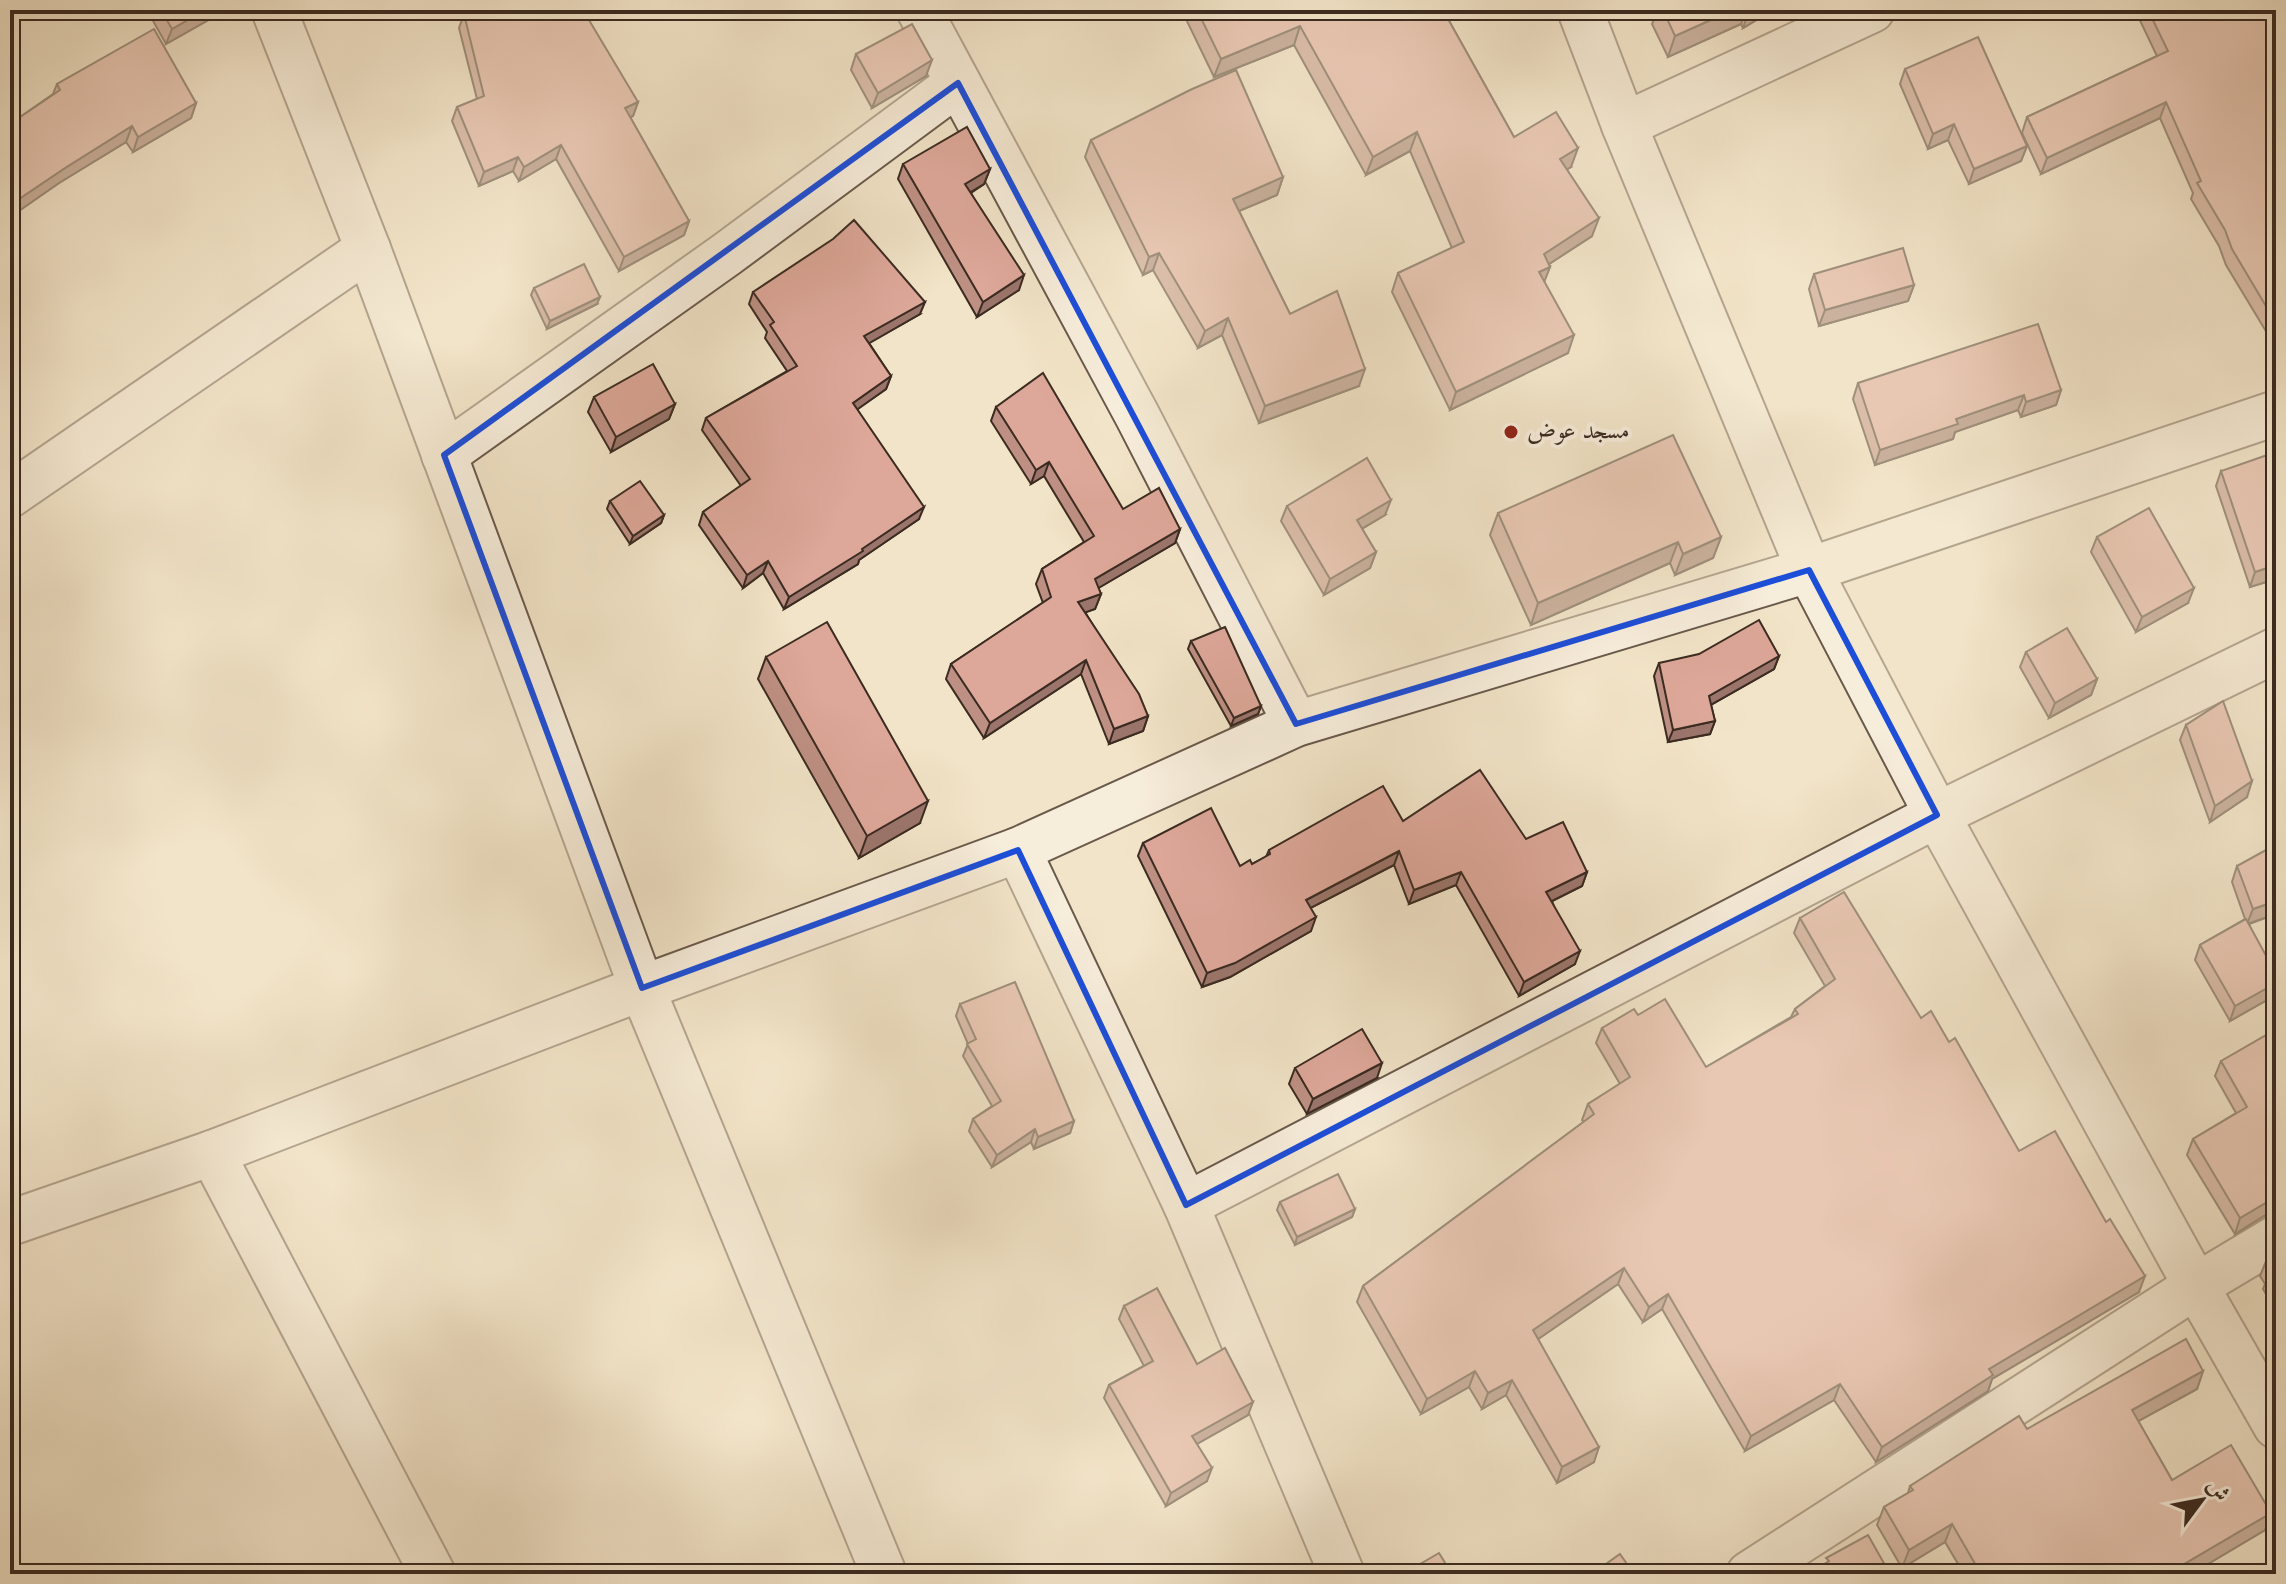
<svg xmlns="http://www.w3.org/2000/svg" width="2286" height="1584" font-family="'Old Standard TT',Amiri,serif">
<rect width="100%" height="100%" fill="#f2e4c8"/>
<filter id="stains"><feTurbulence type="fractalNoise" baseFrequency=".0025" numOctaves="4"/><feColorMatrix values="0 0 0 0 .2 0 0 0 0 .09 0 0 0 0 .02 0 0 0 .5 -.17"/></filter>
<radialGradient id="worn" r=".72"><stop offset=".6" stop-color="#630" stop-opacity="0"/><stop offset="1" stop-color="#630" stop-opacity=".3"/></radialGradient>
<g fill="none" stroke-linecap="round" stroke-linejoin="round">
<!-- minor casing -->
<g stroke="#69594b" stroke-width="48">
<g id="minor">
<path d="M274,10L368,249L642,988L884,1574"/>
<path d="M919,10L1138,417L1296,724"/>
<path d="M1580,10L1624,125L1809,570L1937,815L2196,1286L2276,1426"/>
<path d="M1624,125L1872,10"/>
<path d="M444,455L727,254L958,83"/>
<path d="M10,495L368,249"/>
<path d="M1018,850L1186,1205L1342,1574"/>
<path d="M212,1153L433,1574"/>
<path d="M1186,1205L1937,815L2276,650"/>
<path d="M10,1223L212,1153L642,988L1018,850L1296,724L1809,570L2276,413"/>
<path d="M1749,1574L2196,1286L2276,1238"/>
</g>
</g>
<!-- minor -->
<use href="#minor" stroke="#f7eddb" stroke-width="44"/>
</g>
<!-- wall -->
<g fill="#be9084" stroke="#3b2b21" stroke-width="2">
<path d="M147,10H226L166,44Z"/>
<path d="M1184,10H1443L1514,137L1571,167L1567,169L1592,236L1549,264L1550,267L1544,281L1568,353L1450,410L1392,292L1398,273L1452,248L1410,151L1366,175L1294,45L1214,77L1183,13Z"/>
<path d="M1658,10H1773L1743,28L1741,24L1668,57L1652,24Z"/>
<path d="M2135,10H2276V348L2226,265L2219,246L2191,199L2193,193L2160,118L2041,174L2022,133L2027,117L2157,56Z"/>
<path d="M464,14L638,102L633,116L630,117L689,221L684,235L619,271L556,159L519,181L513,171L479,186L452,121L457,107L477,99L459,28Z"/>
<path d="M856,54L926,76L872,108L851,70Z"/>
<path d="M1905,69L2027,146L2021,161L1969,184L1948,140L1928,149L1900,84Z"/>
<path d="M57,84L196,103L191,118L133,152L126,142L59,183L10,217V124L53,94Z"/>
<path d="M1091,140L1283,177L1277,195L1239,211L1290,314L1359,386L1259,423L1222,335L1198,348L1153,270L1143,275L1085,157Z"/>
<path d="M903,164L990,169L984,184L971,193L1019,290L977,317L898,179Z"/>
<path d="M1814,274L1914,285L1908,301L1819,326L1809,289Z"/>
<path d="M534,288L597,304L547,329L531,295Z"/>
<path d="M753,292L920,314L869,343L891,376L886,389L857,409L919,519L859,560L858,564L784,609L763,573L743,588L699,525L703,512L741,486L702,430L706,418L787,371L765,338L767,332L749,304Z"/>
<path d="M1858,383L2061,390L2056,405L2021,417L2018,410L1955,432L1953,439L1875,465L1853,399Z"/>
<path d="M594,397L675,404L669,419L611,452L588,412Z"/>
<path d="M996,407L1123,509L1180,529L1175,543L1098,588L1101,594L1095,609L1085,612L1148,716L1143,731L1109,744L1081,674L984,738L946,679L951,664L1043,603L1036,584L1042,569L1084,542L1044,476L1031,484L991,421Z"/>
<path d="M2221,471L2276,579L2250,587L2216,486Z"/>
<path d="M610,501L664,515L661,523L630,544L607,509Z"/>
<path d="M1287,506L1385,515L1362,529L1376,552L1370,568L1324,595L1281,521Z"/>
<path d="M1498,513L1721,537L1713,558L1675,575L1670,563L1531,625L1490,535Z"/>
<path d="M2097,537L2188,603L2136,632L2091,552Z"/>
<path d="M1191,641L1261,706L1258,714L1231,726L1188,649Z"/>
<path d="M2026,652L2097,679L2091,695L2049,718L2020,667Z"/>
<path d="M1779,656L1774,669L1711,705L1715,721L1710,734L1668,742L1654,676L1659,663Z"/>
<path d="M766,657L920,823L859,858L758,679Z"/>
<path d="M2186,725L2247,797L2210,822L2180,740Z"/>
<path d="M1403,821L1526,839L1587,872L1582,886L1552,901L1575,964L1519,996L1456,885L1409,904L1394,865L1310,908L1311,931L1230,977L1202,987L1138,856L1143,843L1240,866L1252,864L1266,857L1269,850Z"/>
<path d="M2237,866L2276,914L2249,924L2274,996L2230,1021L2195,960L2200,945L2245,919L2232,882Z"/>
<path d="M1800,918L1949,1042L2019,1151L2139,1292L1992,1379L1988,1391L1876,1462L1834,1400L1745,1451L1662,1309L1643,1322L1618,1284L1538,1339L1594,1462L1557,1483L1506,1395L1482,1409L1469,1387L1421,1414L1357,1302L1363,1286L1584,1122L1582,1120L1588,1104L1620,1084L1596,1043L1602,1028L1638,1015L1706,1067L1791,1017L1795,1009L1825,986L1794,933Z"/>
<path d="M960,1004L1074,1121L1070,1133L1034,1149L1031,1142L992,1167L969,1131L973,1119L992,1106L963,1056L968,1044L956,1016Z"/>
<path d="M2276,1049V1213L2264,1216L2235,1234L2187,1155L2193,1139L2236,1113L2215,1076L2221,1061Z"/>
<path d="M1295,1068L1377,1078L1307,1114L1289,1084Z"/>
<path d="M1280,1202L1355,1209L1352,1217L1295,1245L1277,1210Z"/>
<path d="M2276,1250V1311L2263,1289L2265,1284L2260,1276L2269,1254Z"/>
<path d="M1124,1306L1197,1364L1248,1415L1197,1444L1207,1481L1166,1506L1104,1398L1109,1385L1144,1366L1119,1319Z"/>
<path d="M2203,1371L2197,1389L2138,1421L2172,1480L2271,1513L2265,1530L2191,1574H1964L1945,1542L1902,1568L1877,1525L1884,1507L1908,1493L1910,1486L2027,1429Z"/>
</g>
<!-- shaded-wall -->
<g fill="#9b756b" stroke="#3b2b21" stroke-width="2">
<path d="M205,10H226L166,44L172,29Z"/>
<path d="M1733,10H1746L1741,24L1668,57L1675,36Z"/>
<path d="M1749,10H1773L1743,28Z"/>
<path d="M1300,26L1294,45L1214,77L1221,59Z"/>
<path d="M932,60L926,76L872,108L878,93Z"/>
<path d="M638,102L633,116L620,122L625,108Z"/>
<path d="M2166,102L2160,118L2041,174L2047,158Z"/>
<path d="M196,103L191,118L133,152L138,137Z"/>
<path d="M1954,124L1948,140L1928,149L1933,134Z"/>
<path d="M132,126L126,142L59,183L10,217V205L65,168Z"/>
<path d="M1417,132L1410,151L1366,175L1373,157Z"/>
<path d="M561,145L556,159L519,181L524,167Z"/>
<path d="M2027,146L2021,161L1969,184L1974,169Z"/>
<path d="M1578,148L1571,167L1553,177L1560,159Z"/>
<path d="M518,157L513,171L479,186L484,172Z"/>
<path d="M990,169L984,184L959,199L965,184Z"/>
<path d="M1283,177L1277,195L1227,216L1233,199Z"/>
<path d="M1599,218L1592,236L1537,272L1544,254Z"/>
<path d="M689,221L684,235L619,271L624,257Z"/>
<path d="M1159,253L1153,270L1143,275L1149,257Z"/>
<path d="M1550,267L1543,285L1539,272Z"/>
<path d="M1024,275L1019,290L977,317L983,302Z"/>
<path d="M1914,285L1908,301L1819,326L1825,310Z"/>
<path d="M600,297L597,304L547,329L550,321Z"/>
<path d="M925,302L920,314L859,349L864,336Z"/>
<path d="M1228,318L1222,335L1198,348L1205,331Z"/>
<path d="M1574,335L1568,353L1450,410L1456,392Z"/>
<path d="M1365,369L1359,386L1259,423L1265,406Z"/>
<path d="M891,376L886,389L848,416L853,403Z"/>
<path d="M2061,390L2056,405L2021,417L2026,402Z"/>
<path d="M2024,395L2018,410L1955,432L1953,439L1875,465L1880,450L1956,419Z"/>
<path d="M675,404L669,419L611,452L616,437Z"/>
<path d="M1049,462L1044,476L1031,484L1036,470Z"/>
<path d="M1391,500L1385,515L1351,535L1357,520Z"/>
<path d="M924,507L919,519L859,560L858,564L784,609L789,597Z"/>
<path d="M664,515L661,523L630,544L633,536Z"/>
<path d="M1180,529L1175,543L1090,593L1095,579Z"/>
<path d="M1721,537L1713,558L1675,575L1683,554Z"/>
<path d="M1678,542L1670,563L1531,625L1538,603Z"/>
<path d="M1376,552L1370,568L1324,595L1330,579Z"/>
<path d="M768,561L763,573L743,588L747,575Z"/>
<path d="M2276,565V579L2250,587L2255,572Z"/>
<path d="M2194,588L2188,603L2136,632L2142,617Z"/>
<path d="M1101,594L1095,609L1073,617L1078,602Z"/>
<path d="M1779,656L1774,669L1705,708L1709,696Z"/>
<path d="M1086,660L1081,674L984,738L990,723Z"/>
<path d="M2097,679L2091,695L2049,718L2055,703Z"/>
<path d="M1261,706L1258,714L1231,726L1234,718Z"/>
<path d="M1148,716L1143,731L1109,744L1114,729Z"/>
<path d="M1715,721L1710,734L1668,742L1673,730Z"/>
<path d="M2252,781L2247,797L2210,822L2215,806Z"/>
<path d="M928,801L920,823L859,858L867,836Z"/>
<path d="M1399,851L1394,865L1301,913L1306,900Z"/>
<path d="M1461,872L1456,885L1409,904L1414,890Z"/>
<path d="M1587,872L1582,886L1542,906L1546,892Z"/>
<path d="M2276,901V914L2247,924L2253,909Z"/>
<path d="M1316,917L1311,931L1230,977L1202,987L1207,973Z"/>
<path d="M1580,951L1575,964L1519,996L1524,982Z"/>
<path d="M2276,983V991L2274,996L2230,1021L2235,1006Z"/>
<path d="M1382,1063L1377,1078L1307,1114L1313,1099Z"/>
<path d="M1074,1121L1070,1133L1034,1149L1038,1137Z"/>
<path d="M1035,1129L1031,1142L992,1167L997,1155Z"/>
<path d="M2276,1199L2275,1213L2264,1216L2235,1234L2240,1218L2269,1201Z"/>
<path d="M1355,1209L1352,1217L1295,1245L1297,1237Z"/>
<path d="M1624,1268L1618,1284L1528,1346L1533,1330Z"/>
<path d="M2145,1276L2139,1292L1992,1379L1988,1391L1876,1462L1882,1447L1989,1369Z"/>
<path d="M1668,1294L1662,1309L1643,1322L1649,1307Z"/>
<path d="M1475,1371L1469,1387L1421,1414L1427,1399Z"/>
<path d="M2203,1371L2197,1389L2126,1428L2132,1410Z"/>
<path d="M1512,1380L1506,1395L1482,1409L1488,1393Z"/>
<path d="M1840,1384L1834,1400L1745,1451L1751,1436Z"/>
<path d="M1253,1402L1248,1415L1188,1449L1192,1436Z"/>
<path d="M1599,1447L1594,1462L1557,1483L1562,1467Z"/>
<path d="M1212,1468L1207,1481L1166,1506L1171,1493Z"/>
<path d="M2271,1513L2265,1530L2191,1574H2167Z"/>
<path d="M1952,1524L1945,1542L1902,1568L1909,1550Z"/>
</g>
<!-- building -->
<g fill="#dda799" stroke="#3b2b21" stroke-width="2">
<path d="M161,10H205L172,29Z"/>
<path d="M478,10H583L638,102L625,108L689,221L624,257L561,145L524,167L518,157L484,172L457,107L484,96L464,14Z"/>
<path d="M1197,10H1443L1514,137L1556,112L1578,148L1560,159L1599,218L1544,254L1550,267L1539,272L1574,335L1456,392L1398,273L1464,242L1417,132L1373,157L1300,26L1221,59Z"/>
<path d="M1663,10H1733L1675,36Z"/>
<path d="M2148,10H2276V323L2232,249L2225,230L2197,183L2201,181L2166,102L2047,158L2027,117L2168,51Z"/>
<path d="M912,24L932,60L878,93L856,54Z"/>
<path d="M154,29L196,103L138,137L132,126L65,168L10,205V124L60,90L57,84Z"/>
<path d="M1978,37L2027,146L1974,169L1954,124L1933,134L1905,69Z"/>
<path d="M1236,70L1283,177L1233,199L1290,314L1337,291L1365,369L1265,406L1228,318L1205,331L1159,253L1149,257L1091,140L1190,90Z"/>
<path d="M967,127L990,169L965,184L1024,275L983,302L903,164Z"/>
<path d="M854,220L925,302L864,336L891,376L853,403L924,507L862,549L863,551L789,597L768,561L747,575L703,512L750,479L706,418L797,366L770,325L774,322L753,292L833,239Z"/>
<path d="M1903,248L1914,285L1825,310L1814,274Z"/>
<path d="M584,264L600,297L550,321L534,288Z"/>
<path d="M2038,324L2061,390L2026,402L2024,395L1956,419L1958,424L1880,450L1858,383Z"/>
<path d="M653,364L675,404L616,437L594,397Z"/>
<path d="M1043,373L1123,509L1159,488L1180,529L1095,579L1101,594L1078,602L1139,694L1148,716L1114,729L1086,660L990,723L951,664L1051,597L1042,569L1094,536L1049,462L1036,470L996,407Z"/>
<path d="M1673,435L1721,537L1683,554L1678,542L1538,603L1498,513Z"/>
<path d="M2276,452V565L2255,572L2221,471Z"/>
<path d="M1367,458L1391,500L1357,520L1376,552L1330,579L1287,506Z"/>
<path d="M640,481L664,515L633,536L610,501Z"/>
<path d="M2149,508L2194,588L2142,617L2097,537Z"/>
<path d="M1759,620L1779,656L1709,696L1715,721L1673,730L1659,663L1699,654Z"/>
<path d="M827,622L928,801L867,836L766,657Z"/>
<path d="M1225,627L1261,706L1234,718L1191,641Z"/>
<path d="M2067,628L2097,679L2055,703L2026,652Z"/>
<path d="M2223,701L2252,781L2215,806L2186,725Z"/>
<path d="M1480,770L1526,839L1563,822L1587,872L1546,892L1580,951L1524,982L1461,872L1414,890L1399,851L1306,900L1316,917L1235,963L1207,973L1143,843L1211,808L1240,866L1250,860L1252,864L1270,854L1269,850L1383,786L1403,821Z"/>
<path d="M2275,845L2276,901L2253,909L2237,866Z"/>
<path d="M1844,892L1921,1018L1931,1011L1949,1042L1955,1038L2019,1151L2055,1131L2106,1222L2110,1219L2145,1276L1989,1369L1993,1375L1882,1447L1840,1384L1751,1436L1668,1294L1649,1307L1624,1268L1533,1330L1599,1447L1562,1467L1512,1380L1488,1393L1475,1371L1427,1399L1363,1286L1594,1114L1588,1104L1630,1077L1602,1028L1634,1009L1638,1015L1665,999L1706,1067L1798,1014L1795,1009L1835,979L1800,918Z"/>
<path d="M2246,919L2276,974V983L2235,1006L2200,945Z"/>
<path d="M1015,982L1074,1121L1038,1137L1035,1129L997,1155L973,1119L1001,1101L967,1044L976,1039L960,1004Z"/>
<path d="M1362,1029L1382,1063L1313,1099L1295,1068Z"/>
<path d="M2268,1034L2276,1049V1199L2269,1201L2240,1218L2193,1139L2247,1107L2221,1061Z"/>
<path d="M1338,1174L1355,1209L1297,1237L1280,1202Z"/>
<path d="M2276,1250V1275L2271,1267L2275,1265L2269,1254Z"/>
<path d="M1157,1288L1197,1364L1225,1348L1253,1402L1192,1436L1212,1468L1171,1493L1109,1385L1153,1361L1124,1306Z"/>
<path d="M2186,1339L2203,1371L2132,1410L2172,1480L2231,1445L2271,1513L2167,1574H1981L1952,1524L1909,1550L1884,1507L1913,1490L1910,1486L2019,1416L2027,1429Z"/>
<path d="M1868,1535L1890,1574H1809L1829,1561L1826,1558Z"/>
<path d="M1439,1553L1452,1574H1403Z"/>
<path d="M1620,1554L1634,1574H1592Z"/>
</g>
<!-- marked area -->
<path d="M0 0H2286V1584H0ZM958,83L1296,724L1809,570L1937,815L1186,1205L1018,850L642,988L444,455Z" fill="#f2e4c8" fill-opacity=".55" fill-rule="evenodd"/>
<path fill="none" stroke="#1d4ed8" stroke-width="6" stroke-linejoin="round" d="M958,83L1296,724L1809,570L1937,815L1186,1205L1018,850L642,988L444,455Z"/>
<!-- markers -->
<circle fill="#8f2418" stroke="#f7eddb" stroke-width="3" cx="1511" cy="432" r="8"/>
<g text-anchor="middle" dominant-baseline="central" stroke-width="8" stroke-linejoin="round" paint-order="stroke">
<!-- poi labels -->
<g font-size="24" fill="#3b2b21" stroke="#f7eddb" text-anchor="start">
<text x="1527" y="432">مسجد عوض</text>
</g>
</g>
<!-- margin -->
<rect width="2286" height="1584" fill="none" stroke="#f2e4c8" stroke-width="40"/>
<rect x="12" y="12" width="2262" height="1560" fill="none" stroke="#3b2b21" stroke-width="4"/>
<rect x="20" y="20" width="2246" height="1544" fill="none" stroke="#3b2b21" stroke-width="2"/>
<!-- north arrow -->
<g transform="translate(2202 1500) rotate(58)" stroke="#f7eddb" stroke-width="6" paint-order="stroke">
<path d="M0-6L14 30L0 20L-14 30Z" fill="#3b2b21"/>
<text y="-12" font-size="22" font-weight="bold" text-anchor="middle" fill="#3b2b21">ش</text>
</g>
<rect width="100%" height="100%" filter="url(#stains)"/>
<rect width="100%" height="100%" fill="url(#worn)"/>
</svg>
